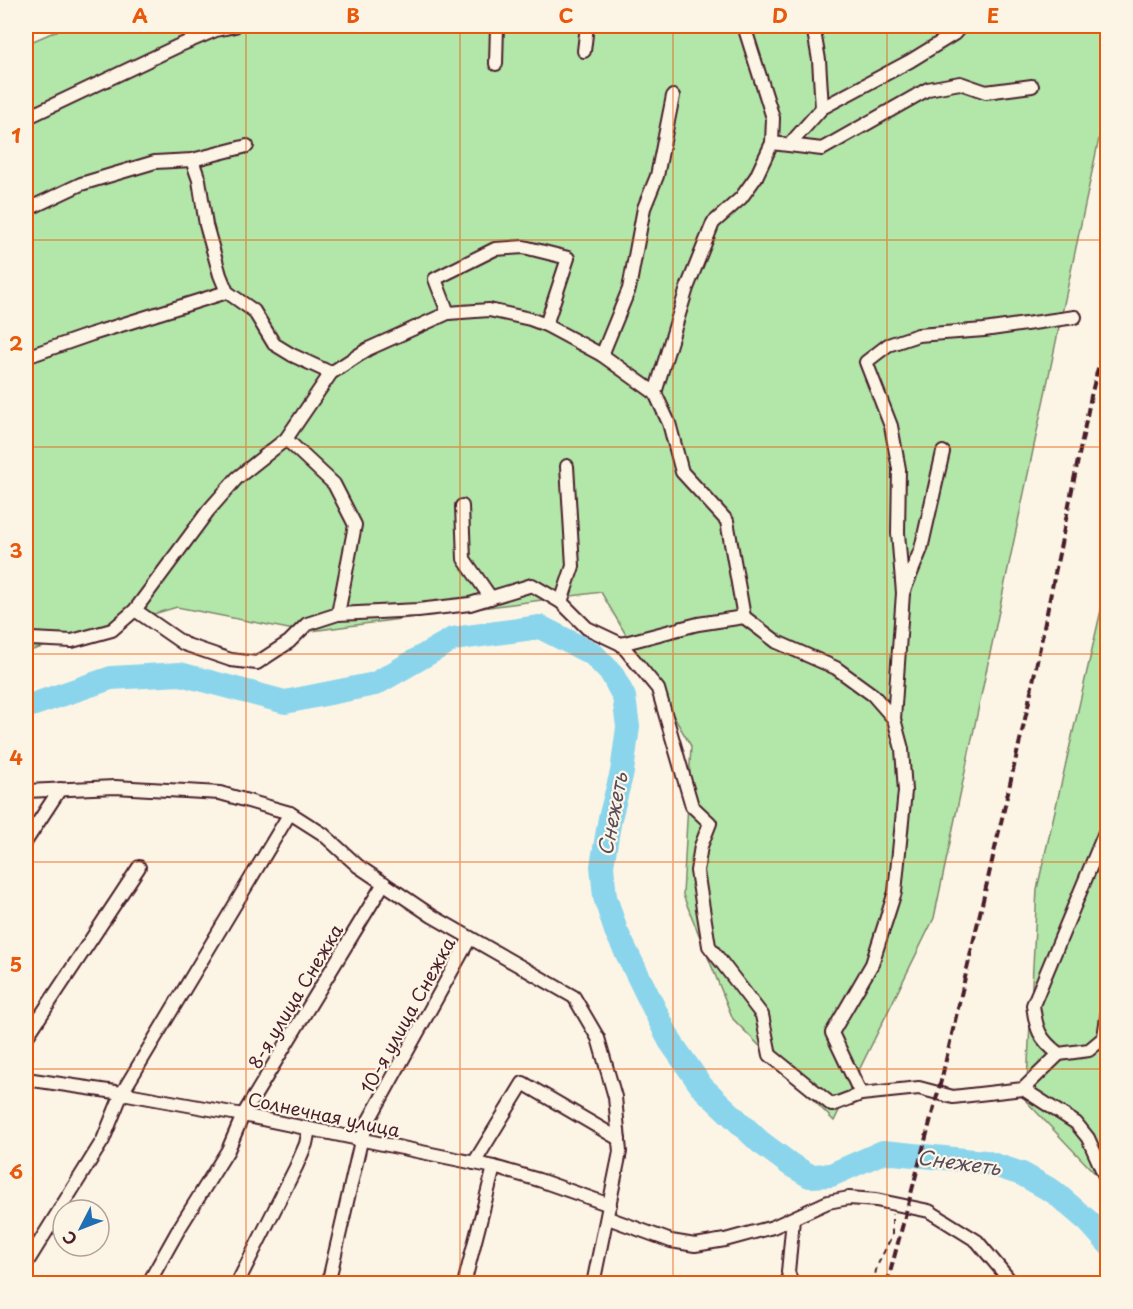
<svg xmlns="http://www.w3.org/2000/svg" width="1133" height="1309" font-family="'Playpen Sans',sans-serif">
<rect width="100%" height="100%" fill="#fcf5e5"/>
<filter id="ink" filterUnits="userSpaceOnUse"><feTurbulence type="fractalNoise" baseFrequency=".0167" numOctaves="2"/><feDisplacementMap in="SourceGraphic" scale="12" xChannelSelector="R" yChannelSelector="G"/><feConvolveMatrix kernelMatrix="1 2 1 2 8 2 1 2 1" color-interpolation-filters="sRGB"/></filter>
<g filter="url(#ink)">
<!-- green -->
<g fill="#b2e7a9" stroke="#7e836a" stroke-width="1.5">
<path d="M68,26H1107V101L934,918L834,1121L733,1019L683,895L691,746L601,592L304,632L177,607L26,652V44Z"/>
<path d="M1107,584V1186L1026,1101L1037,889Z"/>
</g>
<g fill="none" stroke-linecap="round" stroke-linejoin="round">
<!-- river -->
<path stroke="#8bd5ec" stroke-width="24" d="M26,707L111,678L180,674L285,702L375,684L453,639L540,627L593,654L612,674L624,697L628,727L622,772L610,818L602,866L605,897L616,931L670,1041L702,1087L760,1142L791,1165L810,1176L831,1175L883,1152L985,1162L1022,1174L1054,1192L1089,1222L1108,1243"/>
<!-- street casing -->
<g stroke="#4a1f2b" stroke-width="16">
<g id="street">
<path d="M813,26L819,60L822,108"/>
<path d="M584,51L587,26"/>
<path d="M496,64L497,26"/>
<path d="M26,118L178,46L216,30L235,26"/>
<path d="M772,143L822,149L928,89L960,83L986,92L1032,86"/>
<path d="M790,144L822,108L910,61L954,34L961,26"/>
<path d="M192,160L199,180L206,225L220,275L227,292L254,311L274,344L292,355L331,373"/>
<path d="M26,210L81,184L155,162L192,160L247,146"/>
<path d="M448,313L435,279L495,249L524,247L568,258L546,325"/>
<path d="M602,355L629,289L644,208L657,176L673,96"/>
<path d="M26,357L92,334L227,292"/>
<path d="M655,393L687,288L713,223L741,198L756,177L772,143L773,118L744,26"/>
<path d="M286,439L334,484L355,525L338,614"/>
<path d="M462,506L464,559L491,598"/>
<path d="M903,593L898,533L899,469L891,426L866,362L888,345L918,335L984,330L1075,317"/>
<path d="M561,602L573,566L567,466"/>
<path d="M135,610L184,644L231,660L257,663L289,642L307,624L338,614L418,610L470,604L532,585L561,602L587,628L621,644L698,624L744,617"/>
<path d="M26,641L31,639L72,641L112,630L135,610L208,511L237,478L286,439L331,373L368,349L448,313L489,310L530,319L546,325L602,355L655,393L669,423L682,472L727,521L744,617L777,642L836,668L873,695L894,719L902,749L905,791L895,892L872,964L832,1033L861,1094"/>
<path d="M621,644L658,689L692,806L710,823L701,846L697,871L709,946L762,1015L770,1055L832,1105L861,1094L919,1088L953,1097L1023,1089L1059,1054"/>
<path d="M894,719L903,593L921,549L943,452"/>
<path d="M26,791L115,787L220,793L290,813L323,834L358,866L432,916L574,997L598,1038L615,1097L620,1152L593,1284"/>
<path d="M1108,825L1033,1005C1036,1029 1039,1039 1059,1054L1089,1050L1108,1034"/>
<path d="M26,841L60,789"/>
<path d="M1104,1037L1108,1010"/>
<path d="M26,1038L139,867"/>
<path d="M26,1079L122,1093L243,1115L494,1167L539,1180L610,1205"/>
<path d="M1023,1089L1076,1123L1088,1138L1108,1183"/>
<path d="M474,1163L523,1083L619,1139"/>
<path d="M608,1218L671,1241L695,1245L725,1240L773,1227L828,1202L849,1198L876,1200L929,1211L977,1241L1013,1284"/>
<path d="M26,1264L103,1140L122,1093L290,813"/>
<path d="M148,1284L180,1227L228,1150L243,1115L384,883"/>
<path d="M237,1284L296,1167L306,1144L309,1129"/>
<path d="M328,1284L361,1141L369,1120L470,938"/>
<path d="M464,1284L494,1167"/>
<path d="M792,1284L788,1272L793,1219"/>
</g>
</g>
<!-- path -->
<path stroke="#4a1f2b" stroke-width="2" stroke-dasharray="6 4.5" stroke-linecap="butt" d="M873,1284L877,1266L892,1236V1214"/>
<!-- street -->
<use href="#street" stroke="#fcf5e5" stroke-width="12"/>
<!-- rail -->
<path stroke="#4a1f2b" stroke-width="4" stroke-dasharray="9 4.5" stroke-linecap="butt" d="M887,1284L942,1077L1028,706L1091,396L1108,328"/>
</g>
</g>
<!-- grid -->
<path fill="none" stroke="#e8590c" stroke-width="1.5" stroke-opacity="0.55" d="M246,26V1284M460,26V1284M673,26V1284M887,26V1284M26,240H1108M26,447H1108M26,654H1108M26,862H1108M26,1069H1108"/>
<g text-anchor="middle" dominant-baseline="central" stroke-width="4.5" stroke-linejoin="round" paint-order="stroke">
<!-- street labels -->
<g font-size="18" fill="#4a1f2b" stroke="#fcf5e5">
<text transform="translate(295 996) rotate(-59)">8-я улица Снежка</text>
<text transform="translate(407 1015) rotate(-61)">10-я улица Снежка</text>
<text transform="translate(324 1114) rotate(12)">Солнечная улица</text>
</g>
<!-- water labels -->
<g font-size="20" font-style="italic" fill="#5a4c5b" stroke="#fcf5e5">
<text transform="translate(612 814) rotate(-79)">Снежеть</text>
<text transform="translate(959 1162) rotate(8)">Снежеть</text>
</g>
</g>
<!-- margin -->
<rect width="1133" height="1309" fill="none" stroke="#fcf5e5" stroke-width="66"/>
<!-- north arrow -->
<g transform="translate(81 1228) rotate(228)"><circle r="28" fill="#fcf5e5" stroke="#b59f9b" stroke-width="1.5"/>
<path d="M0-4.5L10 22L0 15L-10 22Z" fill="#1f6fb2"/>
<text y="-9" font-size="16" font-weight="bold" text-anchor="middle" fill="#4a1f2b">С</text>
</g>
<rect x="33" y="33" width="1067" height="1243" fill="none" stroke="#e8590c" stroke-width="2"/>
<g font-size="20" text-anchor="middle" font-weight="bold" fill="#e8590c">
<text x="140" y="23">A</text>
<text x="353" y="23">B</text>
<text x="566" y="23">C</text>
<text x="780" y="23">D</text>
<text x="993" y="23">E</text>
<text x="16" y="143">1</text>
<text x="16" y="351">2</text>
<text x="16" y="558">3</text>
<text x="16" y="765">4</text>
<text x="16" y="972">5</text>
<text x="16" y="1179">6</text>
</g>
</svg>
